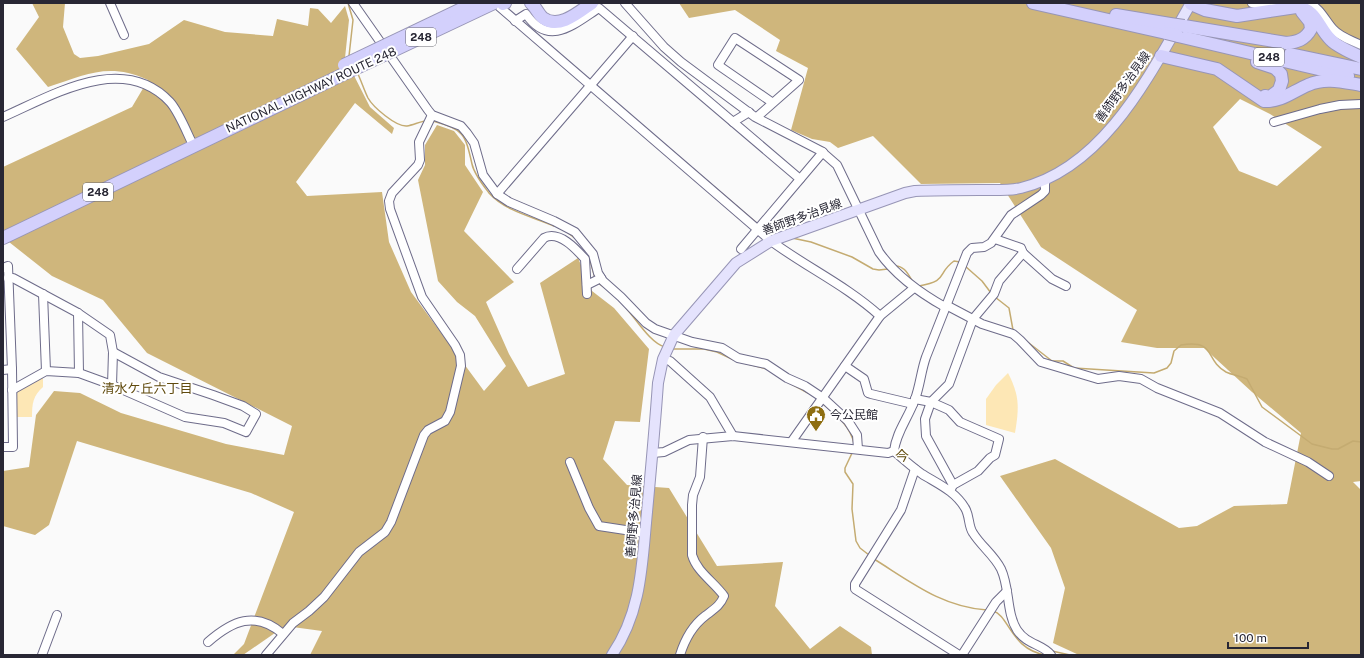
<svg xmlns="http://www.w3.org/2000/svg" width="1364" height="658" font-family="'Public Sans','Noto Sans JP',sans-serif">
<rect width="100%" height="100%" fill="#fafafa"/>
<!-- green -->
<g fill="#fde7b5">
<path d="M1008,373C1020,396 1019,408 1015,433L986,425V399L996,385Z"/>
<path d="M43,375V387C33,396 32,403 32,417H14V391Z"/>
</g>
<!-- forest -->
<g fill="#cfb67c" fill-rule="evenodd">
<path d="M32,3H65L63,27L74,54L80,58L98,56L149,44L184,20L225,32L273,36L277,19L308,26L310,8L318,9L331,23L345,6L349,20L345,58L370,107L394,128L392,134L355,103L296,182L307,196L382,192L389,242L411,292L484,391L506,366L475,316L457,302L438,281L418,180L425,165V145L437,125L454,131L465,145V165L483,192L464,231L514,282L486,302L509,354L528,387L565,374L540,283L578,258L592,291L614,308L649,349L640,422L615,421L603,459L627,485L669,488L717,566L783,562L775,606L810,649L840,626L871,647L872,655H310L322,631L285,626L243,655H233L244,644L294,512L251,493L77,441L49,525L35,535L3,526V471L29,467L36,415L54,391L80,393L121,413L226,444L284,455L292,426L147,353L103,300L52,276L9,242L3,244V167L132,107L148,80C108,62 86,75 48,87L16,49L39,17Z"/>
<path d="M679,3H1361V481L1353,482L1361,490V655H1079L1053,643L1065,588L1051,548L1000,476L1055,459L1179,528L1197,526L1234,506L1287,504L1301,433L1252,392L1204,348H1157L1121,342L1137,310L1041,247L1000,183L921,184L873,136L838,148L830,142L812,139L791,130L808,68L776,51L780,40L735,10L689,18ZM1240,99L1270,114L1322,147L1277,186L1239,171L1213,127Z"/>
</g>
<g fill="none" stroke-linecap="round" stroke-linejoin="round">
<!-- stream -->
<g stroke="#c4ab71" stroke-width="1.5">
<path d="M348,3L353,20L349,56"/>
<path d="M357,72C361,80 364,90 368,98C373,107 396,127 407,126C413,125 419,122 425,121"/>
<path d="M433,121C464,130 465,133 472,164C474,174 483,185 489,193C505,211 533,217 554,226"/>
<path d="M663,143L759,225"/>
<path d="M763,228L774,234"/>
<path d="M568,233L576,239"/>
<path d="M792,238L811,242L852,257L873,269L879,270L888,269"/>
<path d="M588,253L595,278"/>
<path d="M894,266C904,265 908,274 913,282"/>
<path d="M965,266L982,281L991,293"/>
<path d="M598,283L605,288"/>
<path d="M919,286C949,281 936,274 954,261L960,262"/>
<path d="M995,297L1009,308L1013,330"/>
<path d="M626,308C636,319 651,344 665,347"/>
<path d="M1025,340L1052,361H1063L1074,368L1154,373L1167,368L1171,363L1174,351L1181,345C1217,339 1204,360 1226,372C1232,375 1241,376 1247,379L1262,407L1312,444L1332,449H1338L1353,441L1361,442"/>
<path d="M673,349H704L717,352L734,360"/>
<path d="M744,363L767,369"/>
<path d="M780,378L808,393"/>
<path d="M823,404C835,414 851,426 854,444"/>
<path d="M853,451L845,468V472L853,484L852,509L856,541L860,548L869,555"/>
<path d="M874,559C911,582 942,607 987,610"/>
<path d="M993,611C1009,615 1011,650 1046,655"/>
<path d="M1052,651L1070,655"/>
</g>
<!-- minor casing -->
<g stroke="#6e6c8a" stroke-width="10">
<g id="minor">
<path d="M110,3L124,35"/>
<path d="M353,3L428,110L432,115L461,126L467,133L474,143L483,175L497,194L509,202L554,221L575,232L593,254L598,273L603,281L621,297L646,323L655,329L692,342L722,348L738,358L766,364L787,378L805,386L823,398L848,421L857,435L858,449"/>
<path d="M495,3L771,241C806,267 847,286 880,316"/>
<path d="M625,3L664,47L681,62L755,117L821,151L837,165L879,252C896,276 920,293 945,307"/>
<path d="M1252,3L1261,5L1275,3"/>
<path d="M1309,3C1320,8 1325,20 1333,29C1340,37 1351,40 1361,45"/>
<path d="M515,21L526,14C549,48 574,24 599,8L800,179"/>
<path d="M3,117C53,95 123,52 170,102C179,112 187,133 193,145"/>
<path d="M757,117L799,80L735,38L718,65L773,103"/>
<path d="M733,122L749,112"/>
<path d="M1274,122L1320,109L1340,105L1361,104"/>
<path d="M497,194L633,36"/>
<path d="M741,249L823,152"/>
<path d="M1023,253L1052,279L1066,286"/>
<path d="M3,268L8,266L12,369L13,447H3"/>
<path d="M517,269L544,238C559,230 576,249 585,259L587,294"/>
<path d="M8,278H13L78,313L110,335L113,352L112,385"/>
<path d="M587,285L601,278"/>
<path d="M43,294L46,371"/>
<path d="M946,305L982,324L1013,334L1020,340L1041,362L1098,379L1119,376L1141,379L1157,388L1220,413L1265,442L1308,462L1329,476"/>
<path d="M78,313L79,373"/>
<path d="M663,359L670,361L710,397L733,436"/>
<path d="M845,366L864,379L868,393L871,394L913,404"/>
<path d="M3,370L12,369"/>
<path d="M12,390L46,371L79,373L112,385L185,417L224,423L246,432L256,414L243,406L213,395L159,377L113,352"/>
<path d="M915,399L931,402L949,410L960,422L999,439L995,455L990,458L978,471L953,485L951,489"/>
<path d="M792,441L880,316L914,288"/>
<path d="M894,451C896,432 909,417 915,399C920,386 921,371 926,357L967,253L972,248L984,247L991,243L1011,215L1041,195L1045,191V181"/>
<path d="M894,451C903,459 912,467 922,474C938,484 955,491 965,508C970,516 968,526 973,533C981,546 994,555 1001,569C1010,588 1006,612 1017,630C1027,645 1043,644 1051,655"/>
<path d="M653,453L664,452L689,440L733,436L888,453L894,451"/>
<path d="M570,462L589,508L599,526L645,533"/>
<path d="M915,469L901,510L855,584V589L959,655"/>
<path d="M953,485L926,436L925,419L931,402L949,384L973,319L994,294L999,281L1023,253L1021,248L995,239"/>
<path d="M208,642C232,621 255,610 283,634"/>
<path d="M42,655L57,615"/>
<path d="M266,655L293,623L309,611L324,597L359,552L385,532L391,522L424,435L428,430L445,421L450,412L461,366L460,355L455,345L422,297L390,209L389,201L392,193L418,165L420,160L419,142L432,115"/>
<path d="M680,655C685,639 692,626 705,616C714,609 720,606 724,596C714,582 697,572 692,555V505L693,495L700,477L703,437"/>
<path d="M962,655L996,602L1007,591"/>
</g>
</g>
<!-- major casing -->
<g stroke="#9795b6" stroke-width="12">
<path id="major" d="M612,655C642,611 642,563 647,512C651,469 655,426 658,383L663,359L674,335L736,263L771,241L905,193L915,191C937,190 958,190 979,190C993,190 1008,191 1021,188C1106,167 1151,72 1191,3"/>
</g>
<!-- highway casing -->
<g stroke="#9795b6" stroke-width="14">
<g id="highway">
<path d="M531,3C536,7 538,14 543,18C559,30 579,12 592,3"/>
<path d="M1033,3L1166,33"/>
<path d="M503,4L505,3"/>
<path d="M1191,4L1205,10L1237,16L1296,7C1317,9 1318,28 1331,40C1338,47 1352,53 1361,57"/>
<path d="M1116,15L1170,24"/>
<path d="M1184,26L1286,43C1297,42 1305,40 1311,29L1310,22L1302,12"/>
<path d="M1178,36L1348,76"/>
<path d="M1290,54L1361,69"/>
<path d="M1161,56L1217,69L1264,101C1282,102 1293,91 1308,85C1325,77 1343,82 1361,85"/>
<path d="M1257,62L1275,68L1281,74L1282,81L1279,90L1270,97L1265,96"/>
<path d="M3,238L348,72"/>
</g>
</g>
<!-- minor -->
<use href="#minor" stroke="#fff" stroke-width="8"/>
<!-- major -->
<use href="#major" stroke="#e5e3fd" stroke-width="10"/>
<!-- highway -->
<use href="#highway" stroke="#d3d0fc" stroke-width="12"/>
<!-- highway-bridge casing -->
<g stroke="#9795b6" stroke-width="14" stroke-linecap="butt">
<g id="highway-bridge">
<path d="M1170,24L1184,26"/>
<path d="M1166,33L1178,36"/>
<path d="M344,65L474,3"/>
<path d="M348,72L494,3"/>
</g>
</g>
<!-- highway-bridge -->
<use href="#highway-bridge" stroke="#d3d0fc" stroke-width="12"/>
</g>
<!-- icons -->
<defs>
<g id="civic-pin" transform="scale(1)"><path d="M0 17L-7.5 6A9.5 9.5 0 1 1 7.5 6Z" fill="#8e6e12" stroke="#fff"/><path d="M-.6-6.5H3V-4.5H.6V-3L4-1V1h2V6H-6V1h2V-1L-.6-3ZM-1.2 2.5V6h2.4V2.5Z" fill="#fff"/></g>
</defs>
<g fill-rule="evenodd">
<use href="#civic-pin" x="816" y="415"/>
</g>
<g text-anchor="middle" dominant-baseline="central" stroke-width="4" stroke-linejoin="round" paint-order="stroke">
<!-- shield labels -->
<g fill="#fff" stroke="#686871" stroke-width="1">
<rect x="406" y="28" width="30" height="18" rx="3"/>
<rect x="1254" y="48" width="30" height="18" rx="3"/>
<rect x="83" y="183" width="30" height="18" rx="3"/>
</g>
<g font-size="11" font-weight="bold" fill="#282734">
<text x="421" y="37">248</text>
<text x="1269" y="57">248</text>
<text x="98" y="192">248</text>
</g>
<!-- street labels -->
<g font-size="12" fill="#282734" stroke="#fff">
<text transform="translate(1123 87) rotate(-54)">善師野多治見線</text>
<text transform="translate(311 90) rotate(-25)">NATIONAL HIGHWAY ROUTE 248</text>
<text transform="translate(802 217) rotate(-20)">善師野多治見線</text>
<text transform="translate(634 516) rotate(-85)">善師野多治見線</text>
</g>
<!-- poi labels -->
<g font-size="12" fill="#282734" stroke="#fff" text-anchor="start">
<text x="830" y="415">今公民館</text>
</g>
<!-- neighbourhood labels -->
<g font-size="13" fill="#614b0e" stroke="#fff">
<text x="147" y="388">清水ケ丘六丁目</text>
</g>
<!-- quarter labels -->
<g font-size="14" fill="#614b0e" stroke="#fff">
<text x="902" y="456">今</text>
</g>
</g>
<!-- border -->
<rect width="1364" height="658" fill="none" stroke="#282734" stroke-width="8"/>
<!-- scale -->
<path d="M1228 642v6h80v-6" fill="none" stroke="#282734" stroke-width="2"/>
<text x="1234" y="642" font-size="12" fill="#282734" stroke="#ffffff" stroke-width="3" paint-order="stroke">100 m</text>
</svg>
